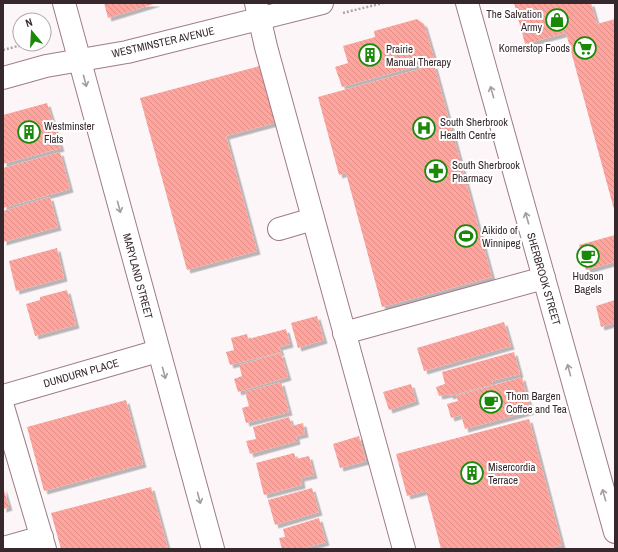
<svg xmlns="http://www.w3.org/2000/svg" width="618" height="552" font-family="'Archivo Narrow',sans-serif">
<defs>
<pattern id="building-back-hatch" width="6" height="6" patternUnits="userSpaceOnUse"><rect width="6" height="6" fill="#ffa59d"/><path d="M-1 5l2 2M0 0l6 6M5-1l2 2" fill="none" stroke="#db8e87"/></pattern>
<filter id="shadow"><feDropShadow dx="3.5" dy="3.5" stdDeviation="0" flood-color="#0004"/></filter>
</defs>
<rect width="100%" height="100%" fill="#fdf6f8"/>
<!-- building -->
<g fill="url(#building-back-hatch)" filter="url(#shadow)">
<path d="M104,3H157L108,18Z"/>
<path d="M514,3H591L597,24L615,19V213L566,33L525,44Z"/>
<path d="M417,19L424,24L435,61L342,87L335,67L348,63L343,46L375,37L374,31Z"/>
<path d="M267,64L282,121L226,136L257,251L187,270L140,98Z"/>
<path d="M434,65L492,277L382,307L346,173L339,175L318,97Z"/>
<path d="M47,103L61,148L3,164V115Z"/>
<path d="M60,152L70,189L3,208V168Z"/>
<path d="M50,197L58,227L3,242V211Z"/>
<path d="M615,235V262L586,270L579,245Z"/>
<path d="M57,248L64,278L16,291L9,261Z"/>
<path d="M67,290L76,325L35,336L26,304L40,300V297Z"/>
<path d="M615,300V323L601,327L596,306Z"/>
<path d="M317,316L324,340L298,348L291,323Z"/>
<path d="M504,322L511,346L424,371L417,348Z"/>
<path d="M286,329L290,344L279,347L281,352L230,365L226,352L234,350L231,338L247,334L248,339Z"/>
<path d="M514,352L520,374L492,381L493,384L450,396L449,394L439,396L436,387L445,384L442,372Z"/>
<path d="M281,353L288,377L238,392L234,379L242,376L239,365Z"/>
<path d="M522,377L531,411L465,429L461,415L451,418L447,404L458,401L456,396Z"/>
<path d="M281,382L289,412L246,423L242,408L249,406L245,392Z"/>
<path d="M411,384L416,401L389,410L383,392Z"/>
<path d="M126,400L143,464L44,491L27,427Z"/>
<path d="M289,417L292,426L303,423L305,434L296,436L297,441L250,454L246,441L256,439L253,427Z"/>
<path d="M529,419L562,545L546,549H441L426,491L407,496L396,454Z"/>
<path d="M359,436L366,461L340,468L333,444Z"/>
<path d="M294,453L296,459L309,456L314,475L301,478L302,485L264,495L256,463Z"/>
<path d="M3,487L9,507L3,509Z"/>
<path d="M151,487L168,549H61L51,513Z"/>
<path d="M312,488L319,512L275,525L268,500Z"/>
<path d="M319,518L326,542L301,549H282L279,538L285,537L283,529Z"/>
</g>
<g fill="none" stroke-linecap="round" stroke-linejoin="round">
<!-- minor casing -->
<g stroke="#9d7c87" stroke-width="24">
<g id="minor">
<path d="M256,3L266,47L404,549"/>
<path d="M3,78L46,66L127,52L322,3"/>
<path d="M279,229L313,219"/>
<path d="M344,333L544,278"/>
<path d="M3,396L158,351"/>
<path d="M3,407L45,549"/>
<path d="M3,548L42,537"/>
</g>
</g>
<!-- major casing -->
<g stroke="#9d7c87" stroke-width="24">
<g id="major">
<path d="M64,3L213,549"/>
<path d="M467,3L615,532"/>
</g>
</g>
<!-- path -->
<g stroke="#aea4a7" stroke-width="2.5" stroke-dasharray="2 2" stroke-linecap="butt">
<path d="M343,13L383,3"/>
<path d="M3,50L18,46H24"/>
</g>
<!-- minor -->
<use href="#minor" stroke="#fff" stroke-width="22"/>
<!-- major -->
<use href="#major" stroke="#fff" stroke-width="22"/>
</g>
<!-- one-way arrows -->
<defs><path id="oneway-shaft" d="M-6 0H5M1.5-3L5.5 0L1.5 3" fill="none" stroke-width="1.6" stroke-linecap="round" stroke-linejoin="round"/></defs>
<g stroke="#a59ea0">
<use href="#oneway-shaft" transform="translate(85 81) rotate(75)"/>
<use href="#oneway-shaft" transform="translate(492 92) rotate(-106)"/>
<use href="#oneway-shaft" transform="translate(119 207) rotate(75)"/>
<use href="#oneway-shaft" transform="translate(527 218) rotate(-106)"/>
<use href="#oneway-shaft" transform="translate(569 370) rotate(-105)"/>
<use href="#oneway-shaft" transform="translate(164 373) rotate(75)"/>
<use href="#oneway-shaft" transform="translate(604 495) rotate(-106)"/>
<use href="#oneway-shaft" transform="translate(199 498) rotate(75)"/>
</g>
<!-- icons -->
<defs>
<g id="shop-ring" transform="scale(1.15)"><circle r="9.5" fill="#fff" stroke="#1a8908" stroke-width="1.5"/><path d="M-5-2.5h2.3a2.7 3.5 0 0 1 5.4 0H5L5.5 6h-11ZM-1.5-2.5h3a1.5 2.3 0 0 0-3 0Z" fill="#1a8908"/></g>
<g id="supermarket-ring" transform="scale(1.15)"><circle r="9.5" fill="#fff" stroke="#1a8908" stroke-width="1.5"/><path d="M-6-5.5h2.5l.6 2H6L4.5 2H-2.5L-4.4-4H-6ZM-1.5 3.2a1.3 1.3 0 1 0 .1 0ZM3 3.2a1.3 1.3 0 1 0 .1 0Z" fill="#1a8908"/></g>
<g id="building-ring" transform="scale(1.15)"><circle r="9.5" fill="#fff" stroke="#1a8908" stroke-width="1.5"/><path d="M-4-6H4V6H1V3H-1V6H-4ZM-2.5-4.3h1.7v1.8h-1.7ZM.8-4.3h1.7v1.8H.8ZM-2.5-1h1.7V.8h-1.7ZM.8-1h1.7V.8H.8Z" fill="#1a8908"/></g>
<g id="hospital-ring" transform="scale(1.15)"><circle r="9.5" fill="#fff" stroke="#1a8908" stroke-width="1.5"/><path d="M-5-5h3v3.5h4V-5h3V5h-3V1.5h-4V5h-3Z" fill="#1a8908"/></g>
<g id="pharmacy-ring" transform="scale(1.15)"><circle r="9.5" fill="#fff" stroke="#1a8908" stroke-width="1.5"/><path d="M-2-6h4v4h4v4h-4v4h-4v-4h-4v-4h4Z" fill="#1a8908"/></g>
<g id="stadium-ring" transform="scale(1.15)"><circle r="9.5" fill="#fff" stroke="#1a8908" stroke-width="1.5"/><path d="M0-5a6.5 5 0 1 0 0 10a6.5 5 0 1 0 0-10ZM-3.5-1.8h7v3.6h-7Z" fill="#1a8908"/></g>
<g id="cafe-ring" transform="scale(1.15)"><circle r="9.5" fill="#fff" stroke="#1a8908" stroke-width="1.5"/><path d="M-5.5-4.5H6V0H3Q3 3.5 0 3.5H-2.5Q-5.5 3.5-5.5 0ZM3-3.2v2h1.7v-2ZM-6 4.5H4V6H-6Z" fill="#1a8908"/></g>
</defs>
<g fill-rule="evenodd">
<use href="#shop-ring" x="557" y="20"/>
<use href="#supermarket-ring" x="585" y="48"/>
<use href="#building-ring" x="370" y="55"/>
<use href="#hospital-ring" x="424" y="128"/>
<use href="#building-ring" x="29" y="132"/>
<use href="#pharmacy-ring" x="436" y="171"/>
<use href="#stadium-ring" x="466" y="236"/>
<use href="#cafe-ring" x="588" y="256"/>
<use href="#cafe-ring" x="491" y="402"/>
<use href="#building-ring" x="472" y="473"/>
</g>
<g text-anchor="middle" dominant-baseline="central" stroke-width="4" stroke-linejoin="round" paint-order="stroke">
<!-- poi labels -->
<g font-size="11" fill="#36282c" stroke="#fff" text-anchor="start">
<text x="542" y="14" text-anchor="end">The Salvation<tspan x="542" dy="13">Army</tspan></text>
<text x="570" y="48" text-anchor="end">Kornerstop Foods</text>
<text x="386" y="49">Prairie<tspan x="386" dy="13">Manual Therapy</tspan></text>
<text x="440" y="122">South Sherbrook<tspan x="440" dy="13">Health Centre</tspan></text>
<text x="44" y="126">Westminster<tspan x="44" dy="13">Flats</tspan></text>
<text x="452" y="165">South Sherbrook<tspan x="452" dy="13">Pharmacy</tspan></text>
<text x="482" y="230">Aikido of<tspan x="482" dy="13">Winnipeg</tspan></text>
<text x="588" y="276" text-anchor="middle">Hudson<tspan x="588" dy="13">Bagels</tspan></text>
<text x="506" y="396">Thom Bargen<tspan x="506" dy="13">Coffee and Tea</tspan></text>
<text x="488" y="467">Misercordia<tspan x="488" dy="13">Terrace</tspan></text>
</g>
<!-- street labels -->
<g font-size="11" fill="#36282c" stroke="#fff">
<text transform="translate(163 42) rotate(-13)">WESTMINSTER AVENUE</text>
<text transform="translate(138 276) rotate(75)">MARYLAND STREET</text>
<text transform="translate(544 279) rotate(74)">SHERBROOK STREET</text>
<text transform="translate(81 373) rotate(-16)">DUNDURN PLACE</text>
</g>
</g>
<!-- border -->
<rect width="618" height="552" fill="none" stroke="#36282c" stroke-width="8"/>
<!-- north arrow -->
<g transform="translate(32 32) rotate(342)"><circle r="19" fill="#ffffff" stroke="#afa9ab"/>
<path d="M0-3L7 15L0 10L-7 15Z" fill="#1a8908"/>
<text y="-6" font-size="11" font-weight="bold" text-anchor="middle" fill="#36282c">N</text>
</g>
</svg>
